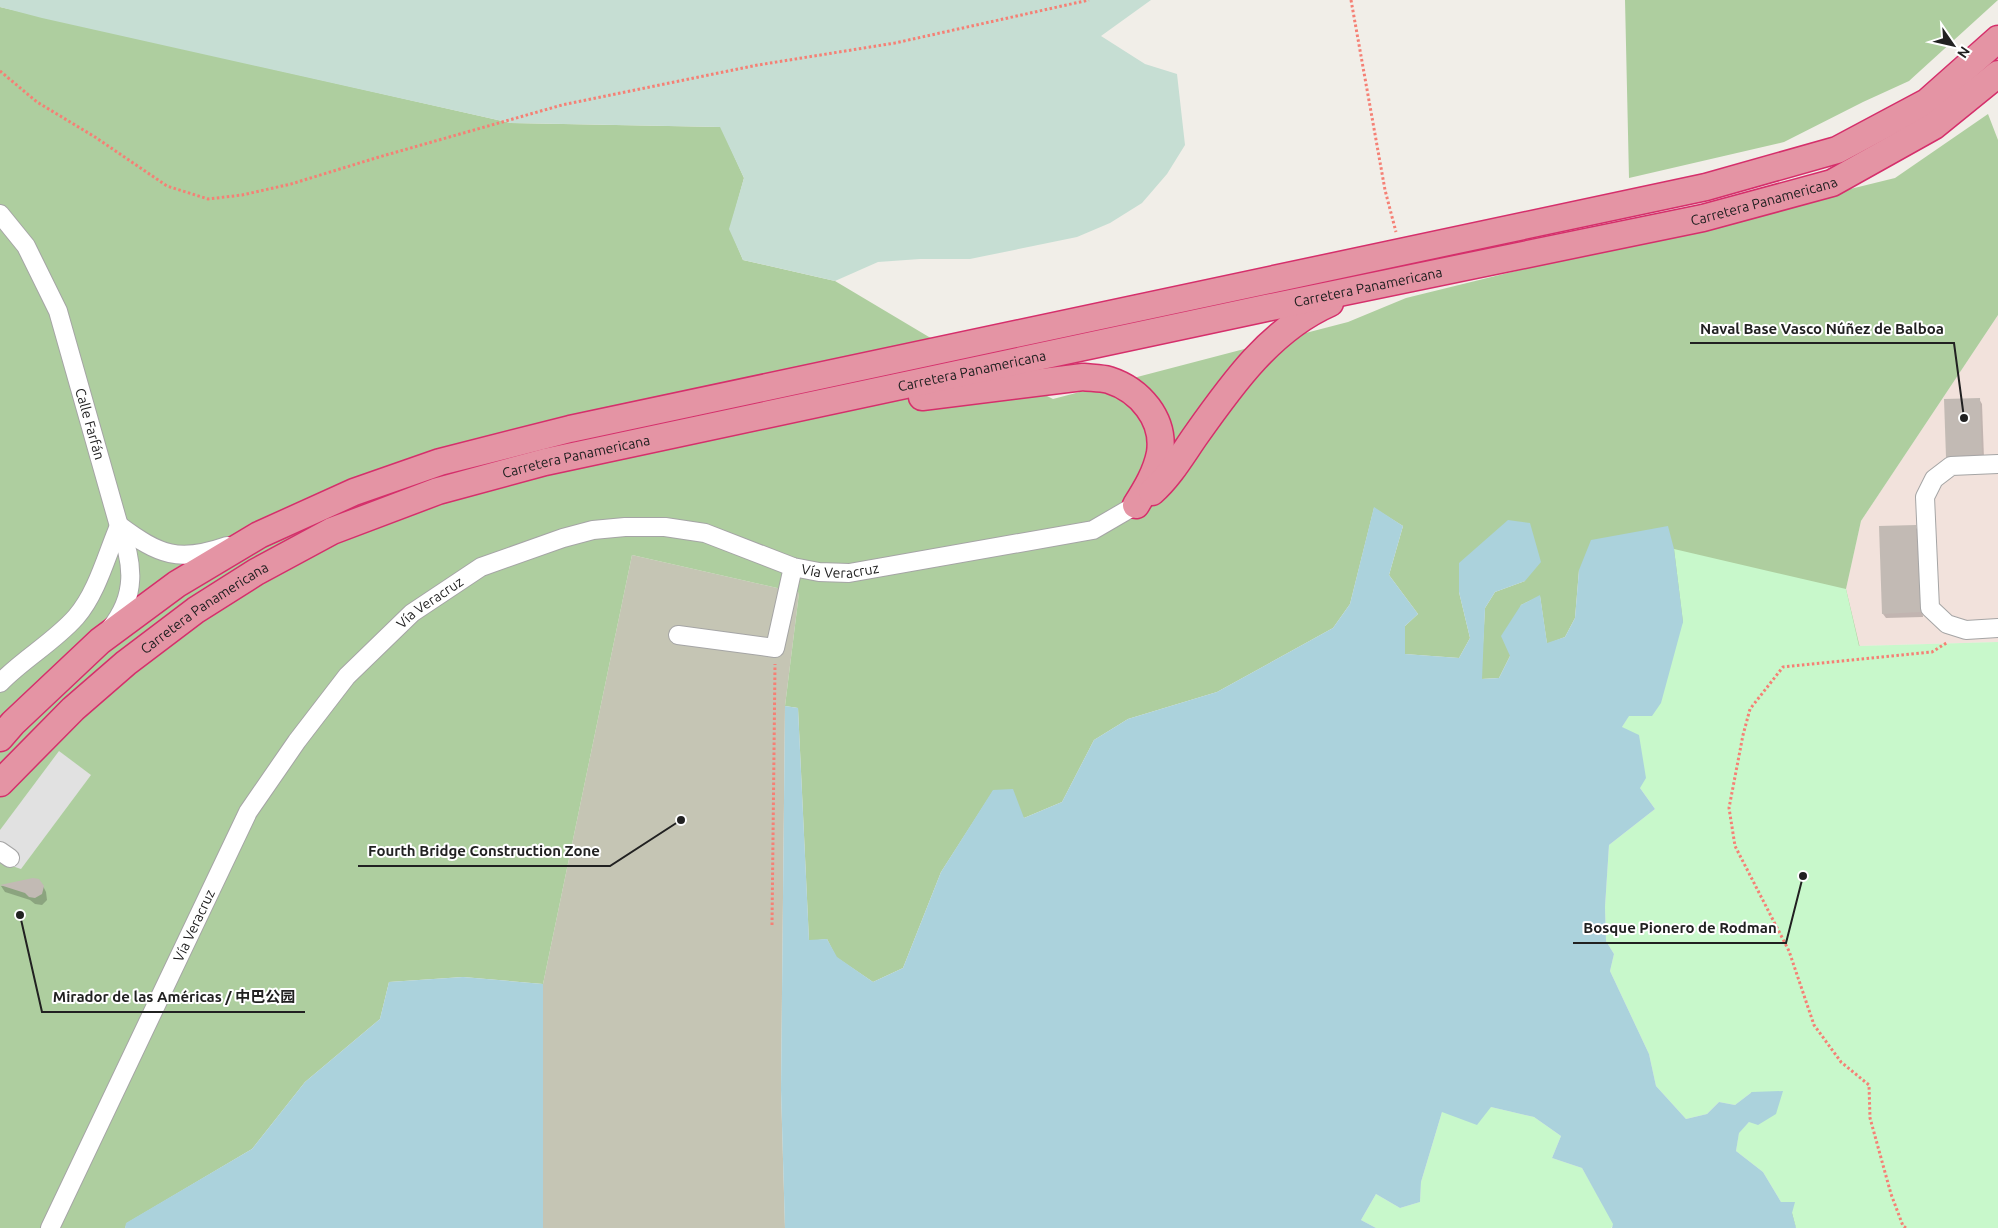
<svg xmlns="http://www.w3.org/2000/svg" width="1998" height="1228" font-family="Ubuntu,'Noto Sans SC',sans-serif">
<rect width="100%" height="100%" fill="#f1eee8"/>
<!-- military -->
<path fill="#f2e2dc" d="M1998,315V642L1858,646L1846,589L1861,521Z"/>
<!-- construction -->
<path fill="#c5c5b4" d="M632,555L799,593L785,706L781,1090L785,1228H543V984Z"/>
<!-- forest -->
<g fill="#aece9f">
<path d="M1625,0H1998L1909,81L1863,102L1784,142L1629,178Z"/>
<path d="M0,7L511,123L721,127L744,178L730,229L743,260L835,281L929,337L1053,399L1348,322L1406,298L1895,178L1988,114L1998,140V315L1861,521L1846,589L1998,1228H1796L1579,570L1575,618L1565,637L1547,644L1540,596L1521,605L1510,656L1499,678L1481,679L1485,608L1495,592L1525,581L1459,592L1470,638L1459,658L1404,654L1405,626L1418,614L1389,575L1403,526L1374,508L1350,604L1333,628L1217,692L1128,719L1094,740L1062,802L1024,818L993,791L941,872L903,968L873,982L836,957L827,939L809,941L798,708L785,706L799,593L632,555L543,984L463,977L389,982L380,1019L305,1082L252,1149L127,1223L125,1228H0Z"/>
</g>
<!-- wetland -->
<path fill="#c6ded3" d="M0,0H1151L1101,36L1145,64L1177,74L1185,145L1167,174L1142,203L1110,223L1077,237L970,259H920L878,262L835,281L743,260L729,229L744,178L720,127L511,123L42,18L0,7Z"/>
<!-- park -->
<g fill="#c8f8cb">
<path d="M1674,549L1846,589L1859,646L1998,642V1228H1796L1792,1213L1781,1202L1763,1172L1736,1151L1739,1132L1749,1122L1752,1092L1735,1105L1719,1102L1707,1114L1686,1119L1656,1086L1649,1054L1610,971L1614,954L1606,941L1605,907L1609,845L1655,809L1640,788L1622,727L1683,622Z"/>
<path d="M1491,1107L1534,1117L1561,1136L1552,1158L1582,1168L1614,1224L1611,1228H1376L1361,1220L1376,1194L1400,1208L1420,1202L1421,1182L1442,1112Z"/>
</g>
<!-- parking -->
<path fill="#e1e1e1" d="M59,751L91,775L21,869L0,862V830Z"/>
<!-- water -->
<g fill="#abd2dc">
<path d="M1374,507L1403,526L1389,575L1418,614L1405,626V654L1459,658L1470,638L1459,592V563L1508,520L1530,523L1541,562L1525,581L1495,592L1485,608L1482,679L1499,678L1510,656L1501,636L1521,605L1540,595L1547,643L1565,637L1575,618L1579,570L1591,540L1668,526L1674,549L1683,622L1661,703L1652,716H1629L1622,727L1639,735L1646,778L1640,788L1655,809L1609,845L1605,907L1606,941L1614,954L1610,971L1649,1054L1656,1086L1686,1119L1707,1114L1719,1102L1735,1105L1752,1092L1783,1091L1776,1114L1758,1125L1749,1122L1739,1133L1736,1151L1763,1172L1781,1202H1795L1792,1213L1796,1228H1612L1613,1224L1582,1168L1552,1158L1561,1136L1534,1117L1491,1107L1477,1125L1442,1112L1421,1182L1420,1202L1400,1208L1376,1194L1361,1220L1376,1228H785L781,1090L785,706L798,708L809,940L827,939L837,957L873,982L903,968L941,872L993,790L1013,789L1024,818L1062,802L1094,740L1128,719L1217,692L1333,628L1350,604Z"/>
<path d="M463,977L543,984V1228H125L126,1223L252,1149L305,1082L380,1019L389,982Z"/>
</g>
<!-- shadow -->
<g fill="#0003">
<path d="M1979,399L1982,404L1984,458L1950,461L1947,457Z"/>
<path d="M1915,526L1918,531L1923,617L1886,618L1883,614Z"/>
<path d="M33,879L42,884L46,892L47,900L42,905L35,904L30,900L5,892L1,886Z"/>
</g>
<!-- building -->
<g fill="#c2bab4">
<path d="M1980,398L1982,454L1946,457L1944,399Z"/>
<path d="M1916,525L1921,612L1882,614L1879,526Z"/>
<path d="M33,878L39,879L44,886L42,894L35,898L29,897L25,893L0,885Z"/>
</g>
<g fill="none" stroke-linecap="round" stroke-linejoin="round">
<!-- minor casing -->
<g stroke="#a5a5a5" stroke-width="20">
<g id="minor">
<path id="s1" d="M0,214L26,246L58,311L119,526C134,563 137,596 110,629"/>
<path d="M1998,464L1951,466L1934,479L1925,497L1930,608L1947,624L1966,630L1998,628"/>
<path d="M120,526C159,555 179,563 227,546"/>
<path d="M678,635L775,648L793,567"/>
<path d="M0,683C23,659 54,642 76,617C97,593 107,554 119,526"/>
<path d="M0,851L10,858"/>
<path id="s2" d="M50,1228L248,812L297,741L347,676L412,613L481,567L563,538L593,530L625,527H665L705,533L793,567L819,572L849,573L1093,530L1136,505"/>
</g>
</g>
<!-- highway casing -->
<g stroke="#d52f6b" stroke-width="29">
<g id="highway">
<path d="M922,397L1083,377C1091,378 1101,378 1109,380C1140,390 1165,419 1160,453C1156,473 1146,489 1136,505"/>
<path d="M1152,492C1170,476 1182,455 1196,435C1232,384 1271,329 1330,303"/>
<path d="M0,738L13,723L100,641L177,584L259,535L354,492L440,462L570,429L1706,187L1837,150L1927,102L1998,39"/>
<path id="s3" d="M0,783L73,709L126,663L196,610L256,572L332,531L438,491L545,462L1266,308L1703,218L1832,183L1934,126L1998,74"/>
</g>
</g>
<!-- path -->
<g stroke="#f58075" stroke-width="3" stroke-dasharray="2.5 2.5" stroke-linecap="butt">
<path d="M1351,0L1385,190L1396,232"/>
<path d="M0,71L37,102L95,137L167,186L208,199L242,195L291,184L379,157L562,105L758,65L895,43L1089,0"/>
<path d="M772,925L775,664"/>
<path d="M1906,1228L1903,1226L1891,1194L1870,1118L1869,1085L1841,1062L1814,1025L1789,951L1735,846L1729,808L1743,735L1750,709L1783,667L1932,652L1948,642"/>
</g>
<!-- minor -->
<use href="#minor" stroke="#fff" stroke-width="18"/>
<!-- highway -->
<use href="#highway" stroke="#e494a4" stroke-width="26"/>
</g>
<g text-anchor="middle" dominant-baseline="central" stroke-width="4" stroke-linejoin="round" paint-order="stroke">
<!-- street labels -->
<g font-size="14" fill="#212121" stroke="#fff">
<text stroke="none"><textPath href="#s3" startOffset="1890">Carretera Panamericana</textPath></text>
<text stroke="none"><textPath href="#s3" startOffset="1485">Carretera Panamericana</textPath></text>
<text stroke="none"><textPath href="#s3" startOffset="1080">Carretera Panamericana</textPath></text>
<text stroke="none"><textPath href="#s1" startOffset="231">Calle Farfán</textPath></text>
<text stroke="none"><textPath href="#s3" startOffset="675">Carretera Panamericana</textPath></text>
<text stroke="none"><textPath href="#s2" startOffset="1175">Vía Veracruz</textPath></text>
<text stroke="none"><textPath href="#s2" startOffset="740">Vía Veracruz</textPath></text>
<text stroke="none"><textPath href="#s3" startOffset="270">Carretera Panamericana</textPath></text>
<text stroke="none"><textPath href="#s2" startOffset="335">Vía Veracruz</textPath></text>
</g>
</g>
<!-- callouts -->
<path fill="none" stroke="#212121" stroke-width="2" d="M1964 418L1954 343H1690M681 820L610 866H358M1803 876L1786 943H1573M20 915L42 1012H305"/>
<g fill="#212121" stroke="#fff" stroke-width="2">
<circle cx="1964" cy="418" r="5"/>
<circle cx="681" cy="820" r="5"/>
<circle cx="1803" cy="876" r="5"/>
<circle cx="20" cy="915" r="5"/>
</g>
<g font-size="15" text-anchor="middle" font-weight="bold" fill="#212121" stroke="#fff" stroke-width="4" stroke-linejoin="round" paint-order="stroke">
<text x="1822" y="334">Naval Base Vasco Núñez de Balboa</text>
<text x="484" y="856">Fourth Bridge Construction Zone</text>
<text x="1680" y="933">Bosque Pionero de Rodman</text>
<text x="174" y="1002">Mirador de las Américas / 中巴公园</text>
</g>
<!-- north arrow -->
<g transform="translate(1953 45) rotate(124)" stroke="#ffffff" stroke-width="4" paint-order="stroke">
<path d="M0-4L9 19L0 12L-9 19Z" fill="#212121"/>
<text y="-8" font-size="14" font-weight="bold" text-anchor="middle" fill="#212121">N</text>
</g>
</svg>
